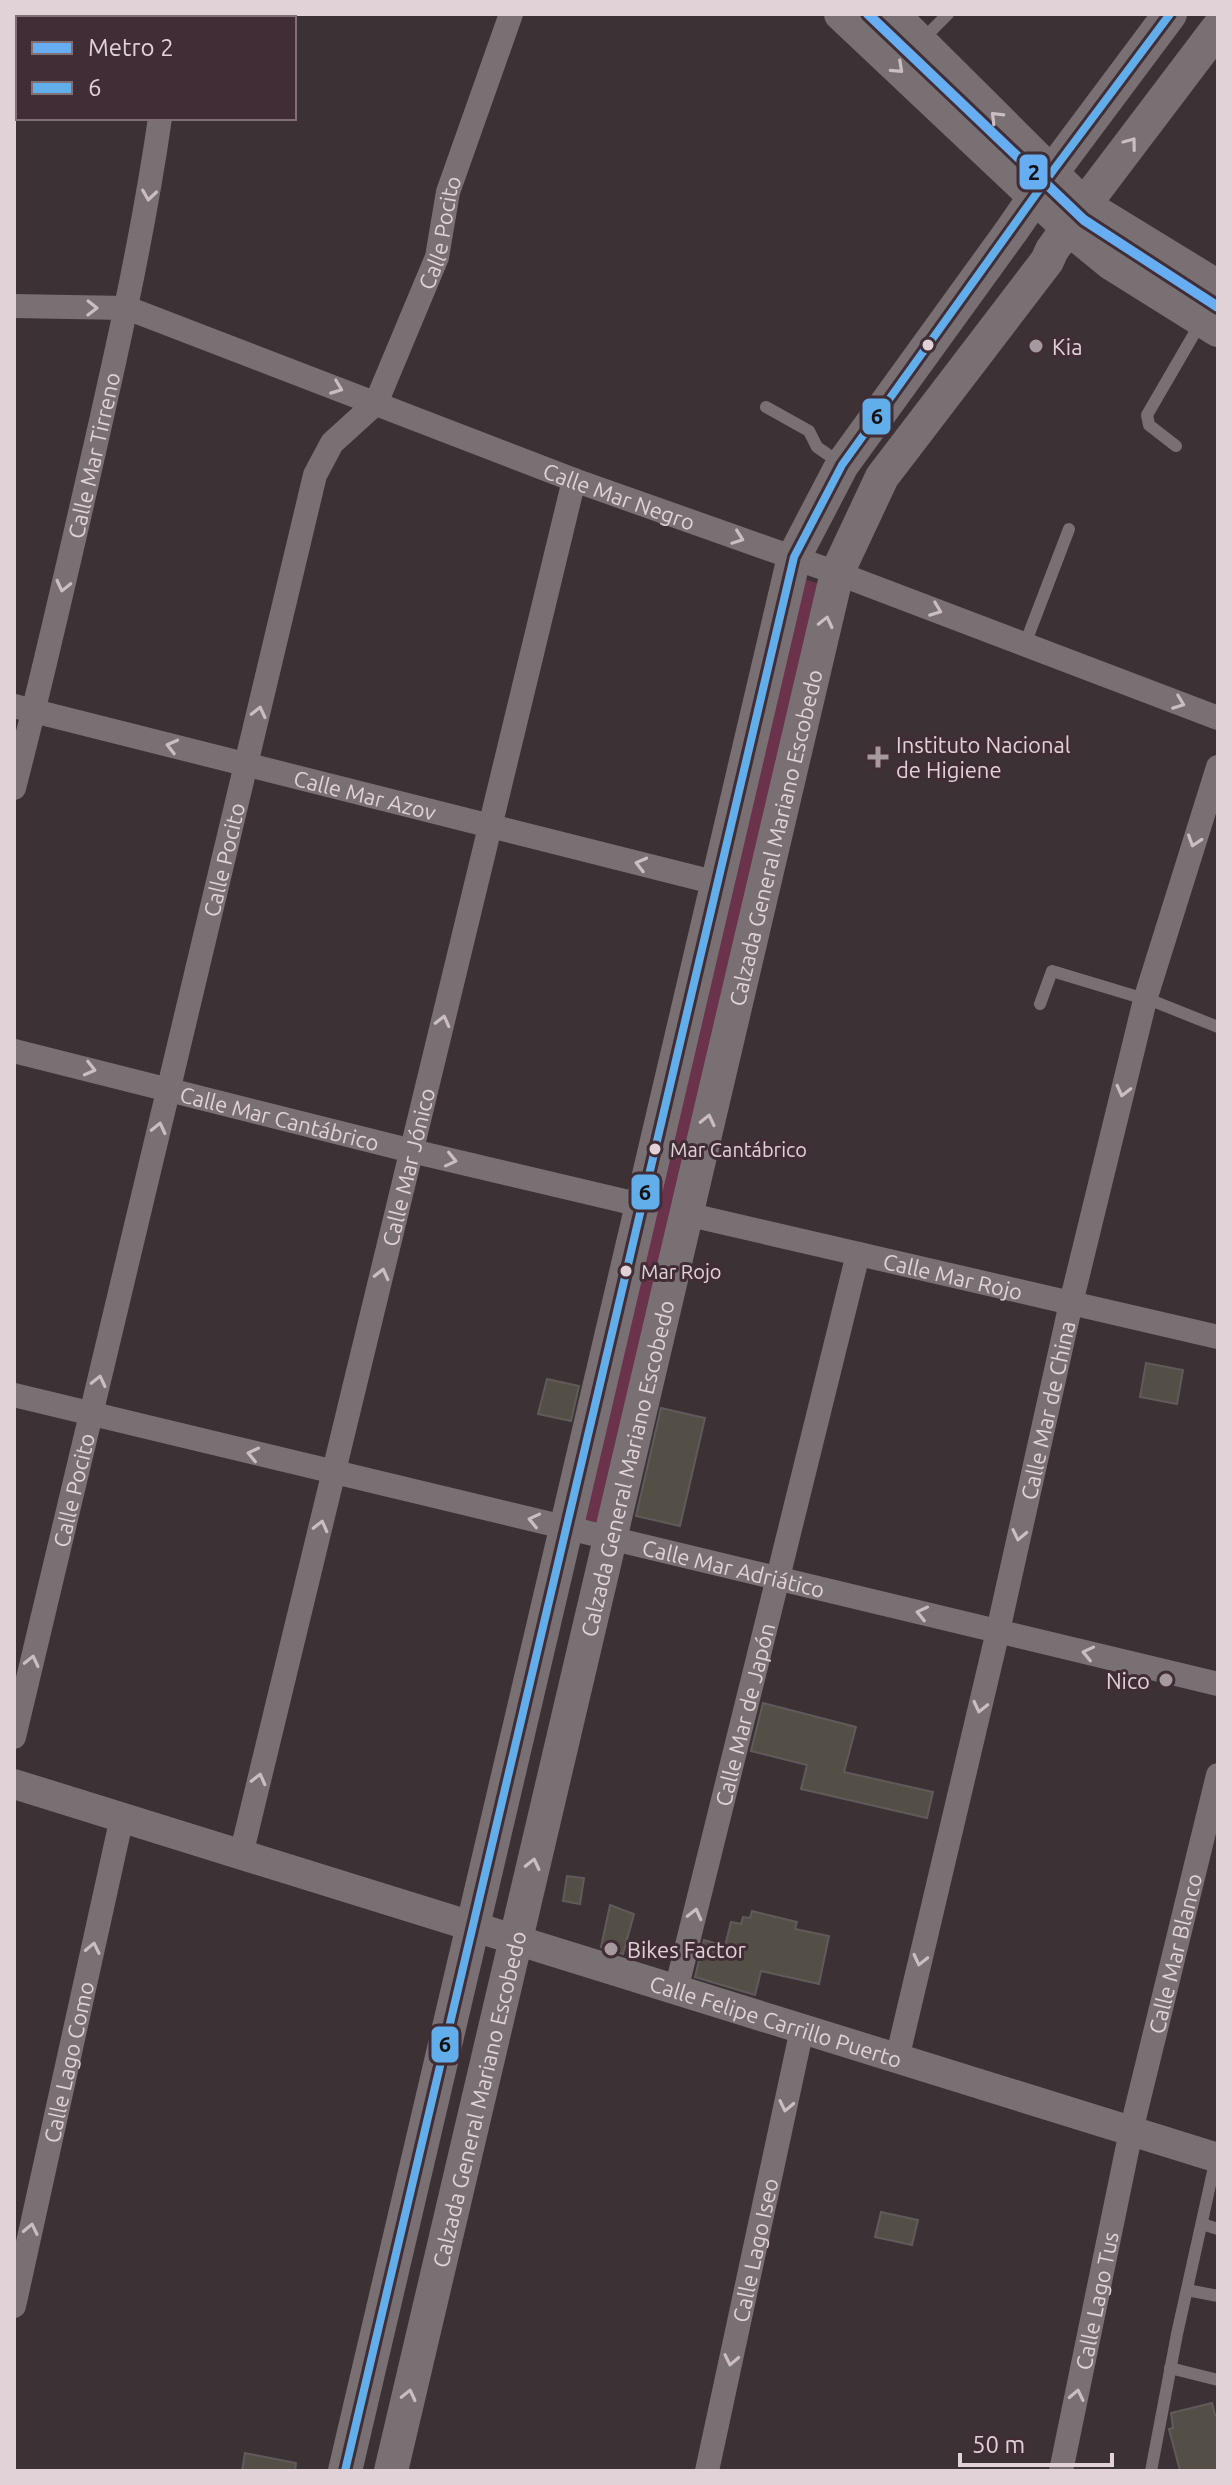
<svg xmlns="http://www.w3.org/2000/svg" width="1232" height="2485" font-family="Ubuntu,sans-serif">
<rect width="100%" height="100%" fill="#3c3236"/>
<!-- green -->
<path fill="#6b324c" d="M796,576L822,585L604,1527L574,1521Z"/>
<!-- building -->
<g fill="#544f46" stroke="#605b5a" stroke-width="2">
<path d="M1146,1363L1183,1370L1177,1404L1140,1397Z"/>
<path d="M547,1379L579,1386L571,1421L538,1414Z"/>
<path d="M661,1408L705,1418L680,1526L636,1516Z"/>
<path d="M763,1703L856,1727L844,1772L933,1792L927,1818L801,1789L807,1765L751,1751Z"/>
<path d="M567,1876L584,1878L580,1904L563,1901Z"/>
<path d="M610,1905L634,1914L623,1954L601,1947Z"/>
<path d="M752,1911L797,1922L795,1929L829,1936L819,1984L761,1971L755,1995L695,1977L704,1940L725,1946L731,1922L741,1924L743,1917L750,1918Z"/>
<path d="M881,2212L918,2220L912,2245L875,2237Z"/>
<path d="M1212,2403L1215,2415L1218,2414V2471H1180L1169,2429L1173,2428L1171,2413Z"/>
<path d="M245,2453L296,2463L295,2471H242Z"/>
</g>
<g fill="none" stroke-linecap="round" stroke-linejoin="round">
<!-- service -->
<g stroke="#797074" stroke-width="12">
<path d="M922,40L948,14"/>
<path d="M766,407L809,431L817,447L840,463"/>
<path d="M1176,446L1149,425L1147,415L1201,322"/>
<path d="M1025,644L1069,529"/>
<path d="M1040,1004L1052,971L1158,1003L1218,1027"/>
<path d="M1202,2224L1218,2229"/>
<path d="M1187,2290L1218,2296"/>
<path d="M1170,2368L1218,2380"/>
<path d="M1151,2471L1177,2334L1216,2158"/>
</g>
<!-- minor -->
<g stroke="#797074" stroke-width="24">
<path d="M174,18L175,14"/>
<path id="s1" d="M14,306L127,308L574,480L837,573L1218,718"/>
<path id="s2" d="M14,706L717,883"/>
<path id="s3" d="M14,788C40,688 63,587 86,487C114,364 142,243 160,118"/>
<path id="s4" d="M14,1051L412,1151L641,1205"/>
<path id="s5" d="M686,1214L1218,1337"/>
<path id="s6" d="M14,1395L1218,1684"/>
<path id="s7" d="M14,1737L315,475L332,443L376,403L437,257L448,192L511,14"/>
<path id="s8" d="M241,1855L574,480"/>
<path id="s9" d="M676,1990L858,1254"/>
<path id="s10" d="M897,2059L998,1631L1071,1303L1145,1000L1218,767"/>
<path id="s11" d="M14,2306L122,1817"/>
<path id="s12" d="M707,2471L802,2029"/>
<path id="s13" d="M1061,2471L1131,2131L1218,1775"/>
</g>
<!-- tertiary -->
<path stroke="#797074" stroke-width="30" id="s14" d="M14,1784L1218,2158"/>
<!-- secondary -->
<g stroke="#797074" stroke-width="34">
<path d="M841,14L1068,228L1111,263L1218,330"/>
<path d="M892,14L1084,205L1218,287"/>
<path d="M345,2471L794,557L842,465L1012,230L1052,172L1170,14"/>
<path id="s15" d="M391,2471L837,573L882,477L1047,261L1052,250L1084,205L1218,28"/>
</g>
<!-- bus-1 casing -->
<g stroke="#412d35" stroke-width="14">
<path id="bus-1" d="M345,2471L794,557L842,465L1052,172L1170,14"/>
</g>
<!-- bus-1 -->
<use href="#bus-1" stroke="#62aeeb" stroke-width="8"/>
<!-- metro-1 casing -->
<g stroke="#412d35" stroke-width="16">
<path id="metro-1" d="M868,14L1084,220L1218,307"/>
</g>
<!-- metro-1 -->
<use href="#metro-1" stroke="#66adf1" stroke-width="10"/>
</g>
<!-- one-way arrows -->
<defs><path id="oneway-chevron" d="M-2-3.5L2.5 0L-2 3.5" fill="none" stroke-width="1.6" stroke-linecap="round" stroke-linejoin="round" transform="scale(2)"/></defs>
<g stroke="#cbbec3">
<use href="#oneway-chevron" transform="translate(898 68) rotate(43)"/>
<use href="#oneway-chevron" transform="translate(996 117) rotate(-135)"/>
<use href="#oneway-chevron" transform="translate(1131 143) rotate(-53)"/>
<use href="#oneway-chevron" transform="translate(149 195) rotate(98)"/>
<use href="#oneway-chevron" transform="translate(92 308) rotate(1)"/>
<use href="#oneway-chevron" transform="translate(337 388) rotate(21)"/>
<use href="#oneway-chevron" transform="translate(738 538) rotate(20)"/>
<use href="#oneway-chevron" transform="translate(63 586) rotate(103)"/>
<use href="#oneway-chevron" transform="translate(936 610) rotate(21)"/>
<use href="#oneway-chevron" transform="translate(826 622) rotate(-77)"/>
<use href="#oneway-chevron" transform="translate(1179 703) rotate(21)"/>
<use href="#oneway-chevron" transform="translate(259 712) rotate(-77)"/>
<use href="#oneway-chevron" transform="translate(172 746) rotate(-166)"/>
<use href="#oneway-chevron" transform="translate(1194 841) rotate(108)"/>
<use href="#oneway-chevron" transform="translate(641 864) rotate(-166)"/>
<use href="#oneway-chevron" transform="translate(443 1021) rotate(-76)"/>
<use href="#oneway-chevron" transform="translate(90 1069) rotate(14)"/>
<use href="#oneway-chevron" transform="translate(1123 1091) rotate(104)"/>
<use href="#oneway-chevron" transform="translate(708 1120) rotate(-77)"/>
<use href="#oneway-chevron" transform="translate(159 1128) rotate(-77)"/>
<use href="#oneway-chevron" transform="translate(451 1160) rotate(13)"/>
<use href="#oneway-chevron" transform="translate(382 1274) rotate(-76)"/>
<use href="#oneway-chevron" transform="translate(99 1381) rotate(-77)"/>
<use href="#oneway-chevron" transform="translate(253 1454) rotate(-167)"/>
<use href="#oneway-chevron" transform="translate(534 1520) rotate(-167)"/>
<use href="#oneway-chevron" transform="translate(321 1526) rotate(-76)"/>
<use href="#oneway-chevron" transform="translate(1019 1535) rotate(102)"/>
<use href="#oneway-chevron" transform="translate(922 1613) rotate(-167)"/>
<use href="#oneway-chevron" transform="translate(1088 1653) rotate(-167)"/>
<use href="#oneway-chevron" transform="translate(32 1661) rotate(-77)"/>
<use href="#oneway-chevron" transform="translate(980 1707) rotate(103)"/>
<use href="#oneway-chevron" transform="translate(259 1779) rotate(-76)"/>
<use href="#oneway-chevron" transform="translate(533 1864) rotate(-77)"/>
<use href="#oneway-chevron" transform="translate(695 1914) rotate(-76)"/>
<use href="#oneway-chevron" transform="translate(93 1948) rotate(-78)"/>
<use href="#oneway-chevron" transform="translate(920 1960) rotate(103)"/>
<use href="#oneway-chevron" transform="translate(786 2106) rotate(102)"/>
<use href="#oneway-chevron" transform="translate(31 2229) rotate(-78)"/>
<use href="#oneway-chevron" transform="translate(731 2360) rotate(102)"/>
<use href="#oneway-chevron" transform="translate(409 2395) rotate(-77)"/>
<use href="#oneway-chevron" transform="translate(1077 2395) rotate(-78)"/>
</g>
<!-- markers -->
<g fill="#e0d2d7" stroke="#412d35" stroke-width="3">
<circle cx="928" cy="345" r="7"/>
<circle cx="655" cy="1149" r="7"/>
<circle cx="626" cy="1271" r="7"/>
</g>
<g fill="#a79a9f" stroke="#412d35" stroke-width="3">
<circle cx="1036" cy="346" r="8"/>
<path d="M874 745h8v8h8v8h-8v8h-8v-8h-8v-8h8z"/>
<circle cx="1166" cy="1680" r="8"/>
<circle cx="611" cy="1949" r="8"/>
</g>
<g text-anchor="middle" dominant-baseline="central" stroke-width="6" stroke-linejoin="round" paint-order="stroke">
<!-- bus labels -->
<g font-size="20" fill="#e0d2d7" stroke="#412d35" text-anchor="start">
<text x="670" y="1149">Mar Cantábrico</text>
<text x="641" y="1271">Mar Rojo</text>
</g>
<!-- street labels -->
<g font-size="22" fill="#e0d2d7" stroke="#412d35">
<text stroke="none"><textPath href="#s7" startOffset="1576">Calle Pocito</textPath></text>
<text stroke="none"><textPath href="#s3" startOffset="342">Calle Mar Tirreno</textPath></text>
<text stroke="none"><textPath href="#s1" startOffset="640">Calle Mar Negro</textPath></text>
<text stroke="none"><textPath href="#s2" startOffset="362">Calle Mar Azov</textPath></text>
<text stroke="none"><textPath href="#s15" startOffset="1678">Calzada General Mariano Escobedo</textPath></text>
<text stroke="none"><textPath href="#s7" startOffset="902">Calle Pocito</textPath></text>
<text stroke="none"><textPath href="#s4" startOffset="274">Calle Mar Cantábrico</textPath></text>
<text stroke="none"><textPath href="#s8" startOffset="708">Calle Mar Jónico</textPath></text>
<text stroke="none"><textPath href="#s5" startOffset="274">Calle Mar Rojo</textPath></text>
<text stroke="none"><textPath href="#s10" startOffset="666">Calle Mar de China</textPath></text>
<text stroke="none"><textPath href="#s15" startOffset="1030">Calzada General Mariano Escobedo</textPath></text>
<text stroke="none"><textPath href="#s7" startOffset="254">Calle Pocito</textPath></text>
<text stroke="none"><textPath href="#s6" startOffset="740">Calle Mar Adriático</textPath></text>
<text stroke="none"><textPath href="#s9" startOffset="284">Calle Mar de Japón</textPath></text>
<text stroke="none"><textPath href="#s13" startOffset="530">Calle Mar Blanco</textPath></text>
<text stroke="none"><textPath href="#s14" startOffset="798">Calle Felipe Carrillo Puerto</textPath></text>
<text stroke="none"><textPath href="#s11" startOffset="250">Calle Lago Como</textPath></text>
<text stroke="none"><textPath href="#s15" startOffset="382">Calzada General Mariano Escobedo</textPath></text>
<text stroke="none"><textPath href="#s12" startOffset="226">Calle Lago Iseo</textPath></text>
<text stroke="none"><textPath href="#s13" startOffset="174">Calle Lago Tus</textPath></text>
</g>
<!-- poi labels -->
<g font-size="22" fill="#e0d2d7" stroke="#412d35" text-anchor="start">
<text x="1052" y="346">Kia</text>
<text x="896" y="744">Instituto Nacional<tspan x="896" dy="25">de Higiene</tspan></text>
<text x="1150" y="1680" text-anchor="end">Nico</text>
<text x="627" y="1949">Bikes Factor</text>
</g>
</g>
<g stroke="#412d35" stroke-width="3">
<rect x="1018" y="153" width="31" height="38" rx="8" fill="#66adf1"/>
<rect x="861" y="397" width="31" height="39" rx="8" fill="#62aeeb"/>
<rect x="630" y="1173" width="31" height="38" rx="8" fill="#62aeeb"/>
<rect x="430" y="2025" width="30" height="39" rx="8" fill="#62aeeb"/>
</g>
<g font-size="22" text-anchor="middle" font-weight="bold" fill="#111">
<text x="1034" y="180">2</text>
<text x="877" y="424">6</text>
<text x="645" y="1200">6</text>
<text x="445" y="2052">6</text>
</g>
<!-- border -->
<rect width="1232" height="2485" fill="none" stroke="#e0d2d7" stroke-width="32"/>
<!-- legend -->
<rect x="16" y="16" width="280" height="104" fill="#412d35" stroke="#816f76" stroke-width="2"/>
<rect x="32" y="42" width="40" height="12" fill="#66adf1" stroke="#816f76" stroke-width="2"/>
<text x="88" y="56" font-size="24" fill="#e0d2d7">Metro 2</text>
<rect x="32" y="82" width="40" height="12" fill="#62aeeb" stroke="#816f76" stroke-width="2"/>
<text x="88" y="96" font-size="24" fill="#e0d2d7">6</text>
<!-- scale -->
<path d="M960 2453v12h152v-12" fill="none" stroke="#e0d2d7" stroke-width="4"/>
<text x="972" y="2453" font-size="24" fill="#e0d2d7" stroke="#412d35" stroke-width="6" paint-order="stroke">50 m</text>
</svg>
